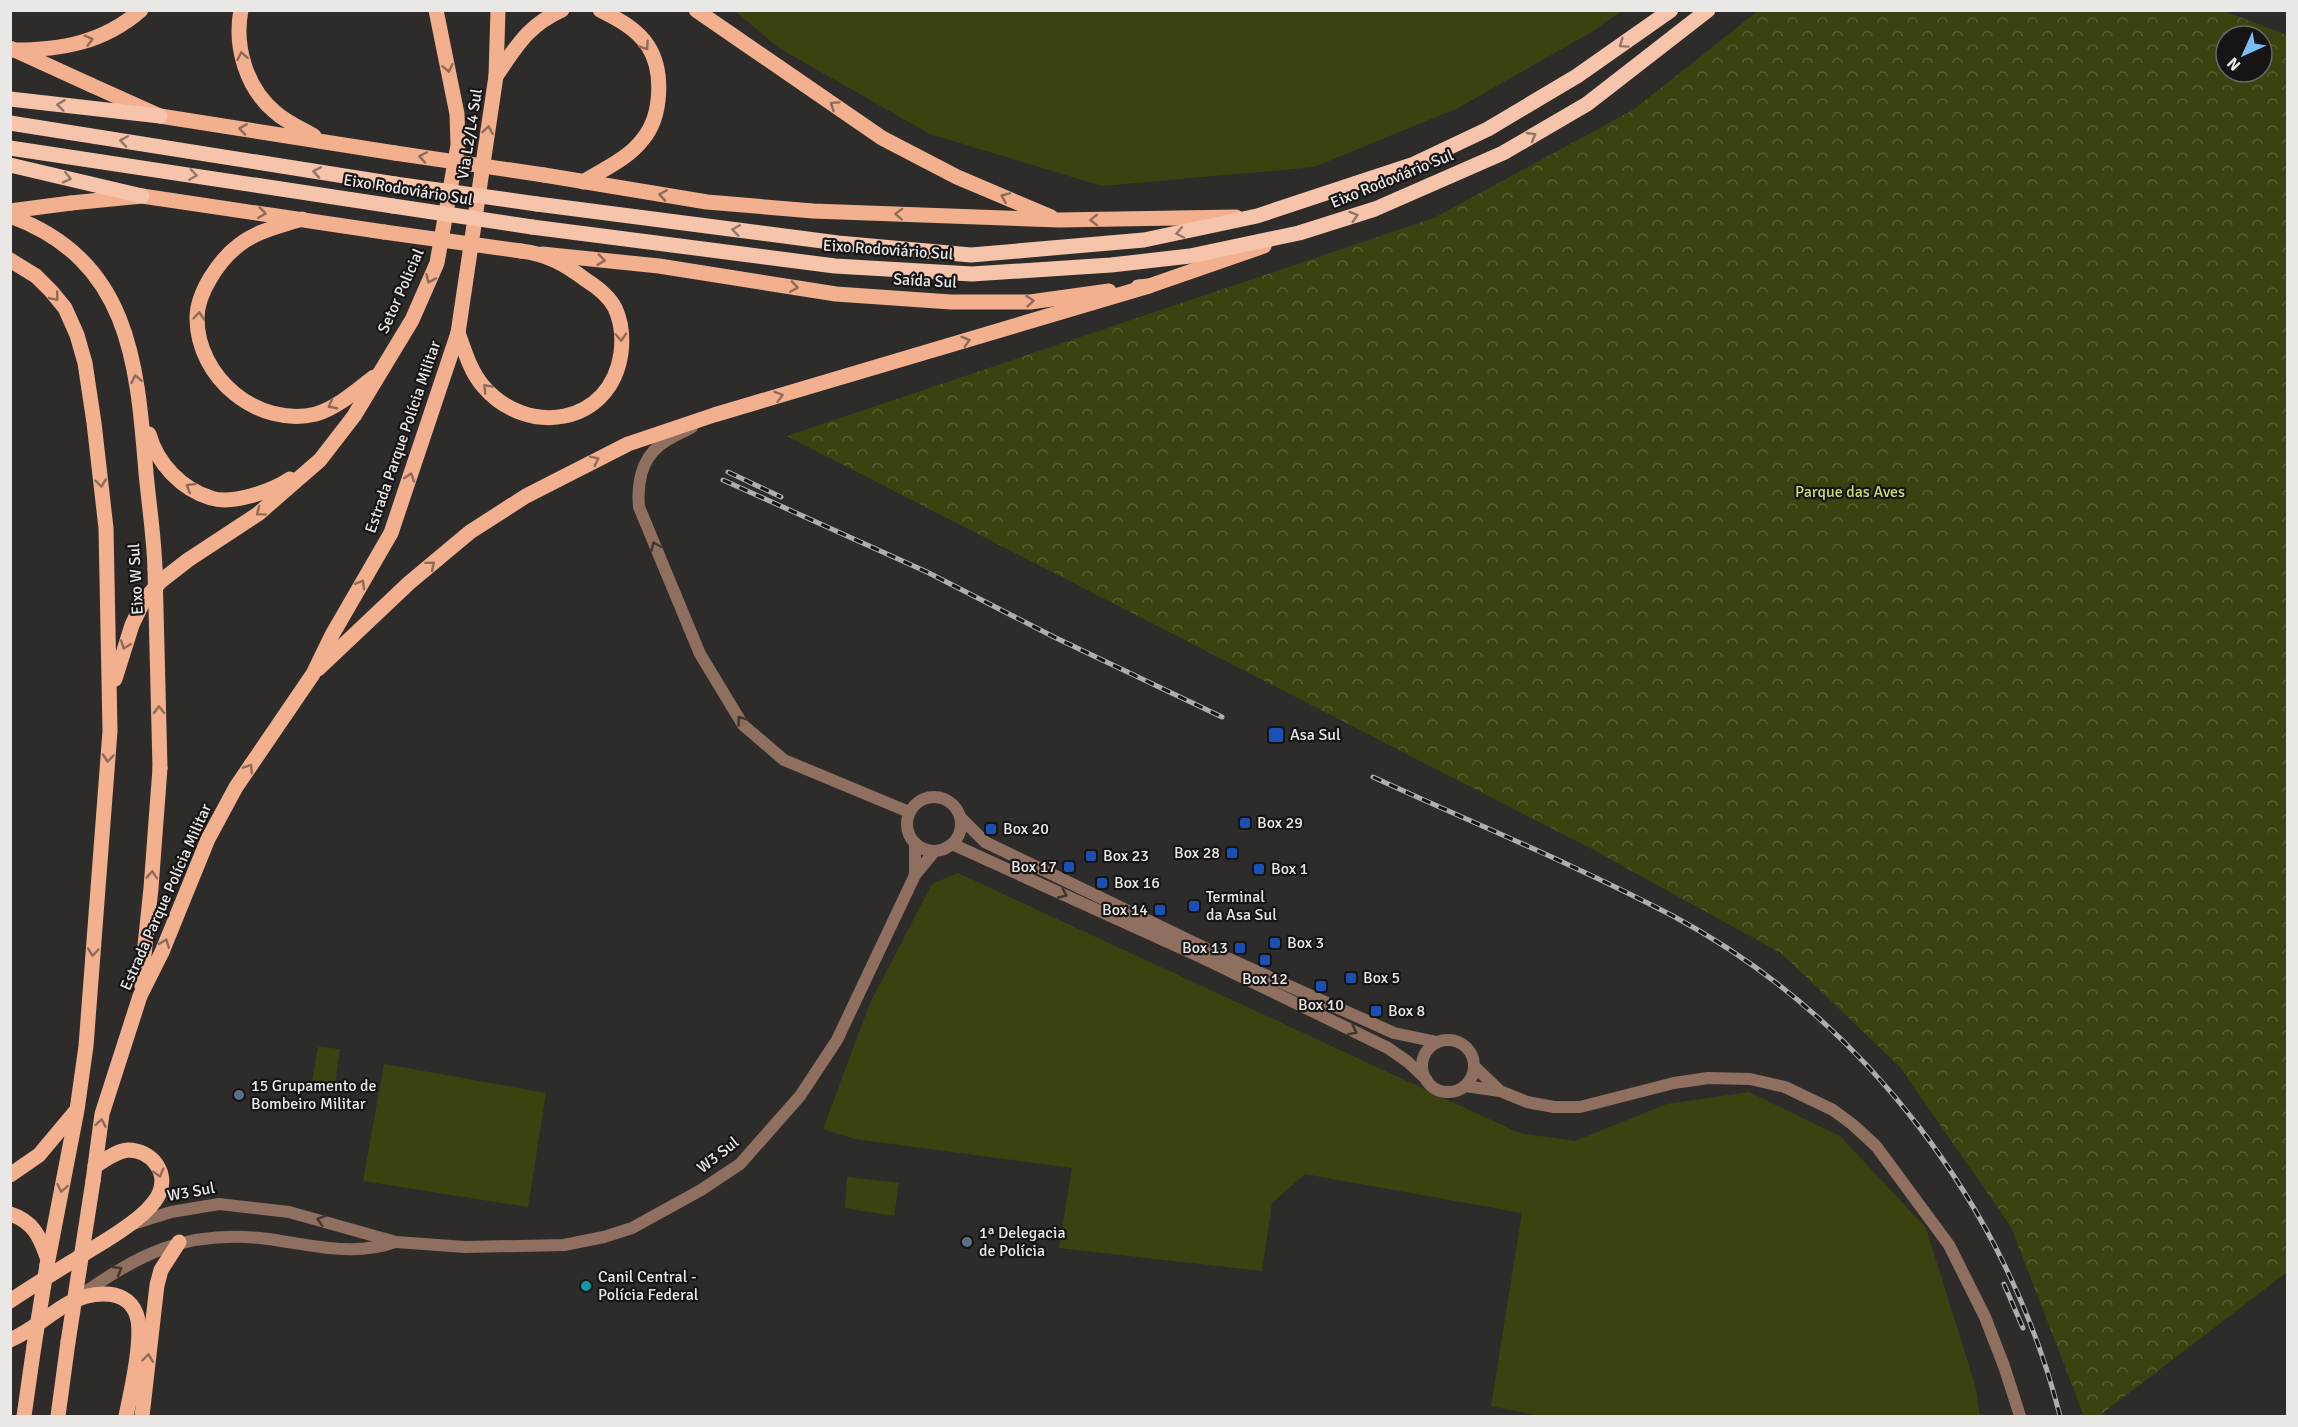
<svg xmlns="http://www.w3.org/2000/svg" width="2298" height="1427" font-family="Signika,sans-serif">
<defs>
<pattern id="park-crowns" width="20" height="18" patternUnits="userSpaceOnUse" patternTransform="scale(1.5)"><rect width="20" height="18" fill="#3c420f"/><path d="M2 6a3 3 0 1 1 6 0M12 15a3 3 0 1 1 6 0" fill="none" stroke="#585d32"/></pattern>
</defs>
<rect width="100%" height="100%" fill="#2e2c2a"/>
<!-- grass -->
<g fill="#3c420f">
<path d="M735,11H1622L1590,33L1458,108L1314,167L1102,186L930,134L779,48Z"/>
<path d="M958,873L1519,1133L1575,1141L1667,1104L1749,1092L1840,1136L1926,1228L1976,1388L1980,1416H1540L1491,1406L1522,1213L1305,1174L1272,1203L1262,1271L1059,1248L1072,1168L855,1139L823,1129L870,1003L932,884Z"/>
<path d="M318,1047L340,1049L334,1091L311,1088Z"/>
<path d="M384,1064L546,1093L528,1207L363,1181Z"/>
<path d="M847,1177L899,1183L894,1216L845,1208Z"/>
</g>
<!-- park -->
<path fill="url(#park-crowns)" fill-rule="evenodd" d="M1758,11H2224L2287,35V1272L2099,1416H2084L2011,1227L1900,1067L1781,953L1590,848L787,436L1434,218L1633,110ZM2226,36H2262V72H2226Z"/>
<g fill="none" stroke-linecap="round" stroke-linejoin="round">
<!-- tertiary -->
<g stroke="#8f6f5f" stroke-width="12">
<path d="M692,427C682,433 668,438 659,446C641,460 637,485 639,507L700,654L743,725L784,760L909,812"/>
<circle cx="934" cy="824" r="27"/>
<path d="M960,817L985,842L1207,949L1394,1033L1437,1042"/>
<path d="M915,843V875"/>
<path d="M952,844L1203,958L1388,1048L1408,1062L1427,1080"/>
<circle cx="1448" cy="1066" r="26"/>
<path d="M1474,1066L1500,1091"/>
<path d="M1465,1086L1500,1091L1527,1102L1554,1107H1580L1674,1083L1708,1078L1750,1079L1785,1087L1833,1110L1852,1124L1876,1146L1949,1245L1985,1317L2004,1366L2020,1416"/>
<path d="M133,1224L171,1212L219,1204L289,1212L396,1242L465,1247L564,1245L604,1237L632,1228L701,1190L740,1164L800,1096L837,1040L915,875L934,852"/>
<path d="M78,1297C139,1254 183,1231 260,1238C305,1243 351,1258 395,1242"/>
</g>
<!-- primary -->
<g stroke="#f2b08f" stroke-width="15">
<path d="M241,10C234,46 246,88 275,112C286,122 302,129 314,136"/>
<path d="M696,10L882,138L957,177L1051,217"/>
<path d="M13,50C61,50 103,43 141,10"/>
<path d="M496,76C517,46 527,26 562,10"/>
<path d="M91,85L160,116L395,153"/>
<path d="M544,175L707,202L813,211L1059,220L1236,217"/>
<path d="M583,182C604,169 628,159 643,139C662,116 664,71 648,46C637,29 618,19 600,10"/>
<path d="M71,203L142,196L384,232"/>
<path d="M10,216C130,260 137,362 146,473C149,505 154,537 155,569"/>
<path d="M302,219C281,226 256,231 239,245C219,260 197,293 197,318C197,378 258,428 316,414C337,408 357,390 374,377"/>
<path d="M542,254L659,266L836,294L951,302H1030L1109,291"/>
<path d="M10,260L36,276L51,291L65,308L77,335L85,363L94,423L106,528L110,731L86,1046L77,1110L47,1265"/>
<path d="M1138,287L1149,286L1264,246"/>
<path d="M458,333C465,351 470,371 483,386C527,438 611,425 621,353C623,337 622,323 615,308C609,296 597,287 586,280C565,264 547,254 521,251"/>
<path d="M149,434C157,463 181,489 211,498C232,505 272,491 290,479"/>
<path d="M318,669L409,583L470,532L526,496L628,444L714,415L1149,286"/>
<path d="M115,679L132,625L144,600L161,581L188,560L258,514L320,460L354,416L412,320L437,263L458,145L457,114L436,10"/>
<path d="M141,984L151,888L160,768"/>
<path d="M10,1175L39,1155L75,1112"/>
<path d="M93,1181L102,1114L140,996L162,952L208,839L236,787L313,674L332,635L391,533L458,333L496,76L498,10"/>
<path d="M10,1214C33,1221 40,1237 47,1257"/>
<path d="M10,1301C37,1283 65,1266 92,1249C110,1238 129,1227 145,1212C150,1207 156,1201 159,1194C169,1172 151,1150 128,1150C116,1151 105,1160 95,1166"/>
<path d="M10,1340C32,1331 49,1314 69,1303C92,1291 131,1286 138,1320C142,1344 131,1392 126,1416"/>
<path d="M24,1416L34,1346"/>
<path d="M58,1416L68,1342"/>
<path d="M142,1416L157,1285L161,1270L179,1242"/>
</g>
<!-- trunk -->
<g stroke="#f5c4ab" stroke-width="15">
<path d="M10,99L160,116"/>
<path d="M10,123L395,184"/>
<path d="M10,148L393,206"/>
<path d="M10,165L142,196"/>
<path d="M537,204L838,243L971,255L1144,240L1257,216L1414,164L1488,129L1577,76L1671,10"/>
<path d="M532,227L835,266L972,274L1111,265L1190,256L1299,233L1375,209L1503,153L1587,104L1708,10"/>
</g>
<!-- rail casing -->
<g stroke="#b0aead" stroke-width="5">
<g id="rail">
<path d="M728,472L781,497"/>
<path d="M723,480L927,572L1054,637L1222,717"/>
<path d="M1373,777C1473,823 1576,865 1673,916C1864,1018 2007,1207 2060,1416"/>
<path d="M2004,1284L2023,1328"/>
</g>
</g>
<!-- rail -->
<use href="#rail" stroke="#161414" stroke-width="3" stroke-dasharray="9" stroke-linecap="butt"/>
<!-- primary-bridge -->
<g stroke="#f2b08f" stroke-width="15">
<path d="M10,48L91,85"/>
<path d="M395,153L544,175"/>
<path d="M10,211L71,203"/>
<path d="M384,232L521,251"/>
<path d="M155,569L160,768"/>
<path d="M68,1342L93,1181"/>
<path d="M34,1346L47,1265"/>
</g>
<!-- trunk-bridge -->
<g stroke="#f5c4ab" stroke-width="15">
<path d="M395,184L537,204"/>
<path d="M393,206L532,227"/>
</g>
</g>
<!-- one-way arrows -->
<defs><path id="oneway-chevron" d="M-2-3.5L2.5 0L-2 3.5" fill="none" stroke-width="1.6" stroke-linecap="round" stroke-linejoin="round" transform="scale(1.5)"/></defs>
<g stroke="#8f6a58">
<use href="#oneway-chevron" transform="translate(89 40) rotate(-15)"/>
<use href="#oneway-chevron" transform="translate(645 46) rotate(56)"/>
<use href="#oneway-chevron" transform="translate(242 56) rotate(-101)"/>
<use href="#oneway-chevron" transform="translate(448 68) rotate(78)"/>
<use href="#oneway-chevron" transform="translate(834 105) rotate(-146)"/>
<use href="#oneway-chevron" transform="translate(243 129) rotate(-171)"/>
<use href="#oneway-chevron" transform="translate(488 130) rotate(-81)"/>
<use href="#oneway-chevron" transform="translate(423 157) rotate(-171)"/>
<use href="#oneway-chevron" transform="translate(663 195) rotate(-171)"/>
<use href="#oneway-chevron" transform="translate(1005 197) rotate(-157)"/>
<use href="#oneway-chevron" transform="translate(262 213) rotate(8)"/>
<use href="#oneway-chevron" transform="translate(899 214) rotate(-178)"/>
<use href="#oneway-chevron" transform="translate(1094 220) rotate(179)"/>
<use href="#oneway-chevron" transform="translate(601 260) rotate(6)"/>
<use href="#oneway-chevron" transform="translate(430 279) rotate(114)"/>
<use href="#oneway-chevron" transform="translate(794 287) rotate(9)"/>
<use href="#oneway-chevron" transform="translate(55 297) rotate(50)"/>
<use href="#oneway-chevron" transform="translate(1030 301) rotate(-5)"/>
<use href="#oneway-chevron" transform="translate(199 316) rotate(-85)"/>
<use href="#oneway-chevron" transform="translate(621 337) rotate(87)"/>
<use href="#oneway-chevron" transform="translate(966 341) rotate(-17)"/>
<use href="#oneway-chevron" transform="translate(136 379) rotate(-101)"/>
<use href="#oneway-chevron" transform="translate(487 388) rotate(-133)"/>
<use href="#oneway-chevron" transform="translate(779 396) rotate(-16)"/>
<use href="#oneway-chevron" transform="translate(332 405) rotate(152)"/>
<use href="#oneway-chevron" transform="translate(595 460) rotate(-26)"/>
<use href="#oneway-chevron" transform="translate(410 477) rotate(-72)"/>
<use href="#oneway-chevron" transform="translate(101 483) rotate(83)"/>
<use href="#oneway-chevron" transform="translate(190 487) rotate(-148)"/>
<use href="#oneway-chevron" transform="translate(260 512) rotate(143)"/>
<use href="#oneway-chevron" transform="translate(431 565) rotate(-40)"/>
<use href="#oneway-chevron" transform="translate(361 584) rotate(-60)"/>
<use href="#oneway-chevron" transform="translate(125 645) rotate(110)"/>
<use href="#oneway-chevron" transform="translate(159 710) rotate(-91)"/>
<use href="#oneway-chevron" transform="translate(108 758) rotate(95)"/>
<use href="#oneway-chevron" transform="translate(249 768) rotate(-56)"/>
<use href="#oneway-chevron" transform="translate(152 875) rotate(-86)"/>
<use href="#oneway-chevron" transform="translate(165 943) rotate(-69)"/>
<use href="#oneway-chevron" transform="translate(93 952) rotate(95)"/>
<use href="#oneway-chevron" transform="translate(101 1123) rotate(-80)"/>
<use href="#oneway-chevron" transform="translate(159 1173) rotate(74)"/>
<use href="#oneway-chevron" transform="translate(62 1188) rotate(101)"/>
<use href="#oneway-chevron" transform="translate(148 1358) rotate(-83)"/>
</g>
<g stroke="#917567">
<use href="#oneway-chevron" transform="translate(1623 44) rotate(145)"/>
<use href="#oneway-chevron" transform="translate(61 105) rotate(-173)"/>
<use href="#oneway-chevron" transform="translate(1532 136) rotate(-30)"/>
<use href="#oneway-chevron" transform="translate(124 141) rotate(-171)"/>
<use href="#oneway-chevron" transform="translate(317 172) rotate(-171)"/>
<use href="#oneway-chevron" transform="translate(193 175) rotate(8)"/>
<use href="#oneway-chevron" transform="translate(67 178) rotate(13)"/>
<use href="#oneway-chevron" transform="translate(1354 216) rotate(-18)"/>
<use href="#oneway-chevron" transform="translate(736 230) rotate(-172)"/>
<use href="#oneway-chevron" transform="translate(1180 233) rotate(168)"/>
</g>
<g stroke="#40342e">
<use href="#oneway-chevron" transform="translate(655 546) rotate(-113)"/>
<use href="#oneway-chevron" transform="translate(741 720) rotate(-127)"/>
<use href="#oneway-chevron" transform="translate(1063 894) rotate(25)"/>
<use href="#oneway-chevron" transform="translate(1353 1031) rotate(26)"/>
<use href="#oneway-chevron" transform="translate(321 1220) rotate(-162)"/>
<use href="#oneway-chevron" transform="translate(118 1270) rotate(-31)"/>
</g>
<!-- markers -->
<g fill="#1a4fb4" stroke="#161414" stroke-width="2">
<rect x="1268" y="727" width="16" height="16" rx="3"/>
<rect x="1239" y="817" width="12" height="12" rx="3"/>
<rect x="985" y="823" width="12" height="12" rx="3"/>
<rect x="1226" y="847" width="12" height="12" rx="3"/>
<rect x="1085" y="850" width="12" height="12" rx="3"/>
<rect x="1063" y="861" width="12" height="12" rx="3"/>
<rect x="1253" y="863" width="12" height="12" rx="3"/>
<rect x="1096" y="877" width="12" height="12" rx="3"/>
<rect x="1188" y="900" width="12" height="12" rx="3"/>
<rect x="1154" y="904" width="12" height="12" rx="3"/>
<rect x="1269" y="937" width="12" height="12" rx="3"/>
<rect x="1234" y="942" width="12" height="12" rx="3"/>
<rect x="1259" y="954" width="12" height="12" rx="3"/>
<rect x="1345" y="972" width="12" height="12" rx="3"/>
<rect x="1315" y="980" width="12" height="12" rx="3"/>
<rect x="1370" y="1005" width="12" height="12" rx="3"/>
</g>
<g fill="#5c6f8a" stroke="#161414" stroke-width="2">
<circle cx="239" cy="1095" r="6"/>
<circle cx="967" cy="1242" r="6"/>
</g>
<circle fill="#0f9aa8" stroke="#161414" stroke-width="2" cx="586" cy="1286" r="6"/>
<g text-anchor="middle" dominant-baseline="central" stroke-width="4.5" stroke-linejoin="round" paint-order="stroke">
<!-- street labels -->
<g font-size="16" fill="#eae8e7" stroke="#161414">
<text transform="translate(470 134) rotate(-81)">Via L2/L4 Sul</text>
<text transform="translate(1392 179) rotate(-22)">Eixo Rodoviário Sul</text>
<text transform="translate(408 190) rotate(9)">Eixo Rodoviário Sul</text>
<text transform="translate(888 250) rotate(4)">Eixo Rodoviário Sul</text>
<text transform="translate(925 281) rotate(3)">Saída Sul</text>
<text transform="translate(401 291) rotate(-66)">Setor Policial</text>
<text transform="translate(403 437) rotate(-71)">Estrada Parque Polícia Militar</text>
<text transform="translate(136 579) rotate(-93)">Eixo W Sul</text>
<text transform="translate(166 897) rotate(-66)">Estrada Parque Polícia Militar</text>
<text transform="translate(718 1155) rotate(-38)">W3 Sul</text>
<text transform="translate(191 1192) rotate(-10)">W3 Sul</text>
</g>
<!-- park labels -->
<g font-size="16" fill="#cddc6f" stroke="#161414">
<text x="1850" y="492">Parque das Aves</text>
</g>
<!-- poi labels -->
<g font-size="16" fill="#eae8e7" stroke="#161414" text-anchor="start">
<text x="1290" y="735">Asa Sul</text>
<text x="1257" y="823">Box 29</text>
<text x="1003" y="829">Box 20</text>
<text x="1220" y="853" text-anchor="end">Box 28</text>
<text x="1103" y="856">Box 23</text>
<text x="1057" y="867" text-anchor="end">Box 17</text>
<text x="1271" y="869">Box 1</text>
<text x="1114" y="883">Box 16</text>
<text x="1206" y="897">Terminal<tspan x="1206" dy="18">da Asa Sul</tspan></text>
<text x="1148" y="910" text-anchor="end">Box 14</text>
<text x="1287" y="943">Box 3</text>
<text x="1228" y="948" text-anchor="end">Box 13</text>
<text x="1363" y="978">Box 5</text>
<text x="1265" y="979" text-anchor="middle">Box 12</text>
<text x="1321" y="1005" text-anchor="middle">Box 10</text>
<text x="1388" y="1011">Box 8</text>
<text x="251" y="1086">15 Grupamento de<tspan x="251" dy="18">Bombeiro Militar</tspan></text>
<text x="979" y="1233">1ª Delegacia<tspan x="979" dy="18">de Polícia</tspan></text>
<text x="598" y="1277">Canil Central -<tspan x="598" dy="18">Polícia Federal</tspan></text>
</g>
</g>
<!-- border -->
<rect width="2298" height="1427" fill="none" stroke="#eae8e7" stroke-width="24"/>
<!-- north arrow -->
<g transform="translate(2244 54) rotate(225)"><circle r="28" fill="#161414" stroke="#6b6968" stroke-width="1.5"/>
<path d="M0-4.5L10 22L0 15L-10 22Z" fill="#7abef8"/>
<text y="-9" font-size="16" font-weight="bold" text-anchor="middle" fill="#eae8e7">N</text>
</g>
</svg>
